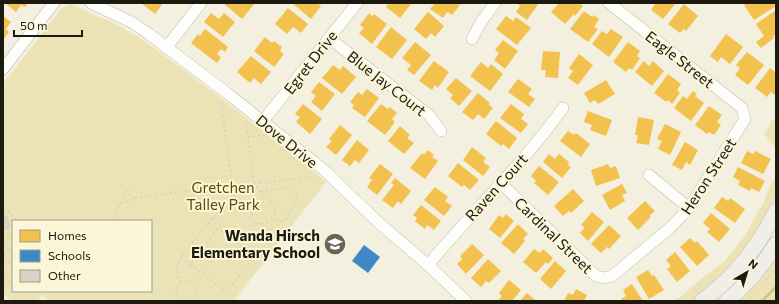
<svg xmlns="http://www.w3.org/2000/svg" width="779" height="304" font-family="Commissioner,sans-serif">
<rect width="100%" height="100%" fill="#f3f0df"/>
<!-- green -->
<g fill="#ebe3b6" fill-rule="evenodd">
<path d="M70,4L76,6L96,16L112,22L137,36L176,64L213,92L305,164L326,182L234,301H49L42,295L37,301H12L3,294V84L61,9L64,7ZM13,221H151V291H13Z"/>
<path d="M771,120H776V148L764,134L769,128Z"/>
<path d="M776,175V197L770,211L734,264L692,301H671L679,298L702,278L726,260V259L745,236L760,208H761L772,182H773Z"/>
<path d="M776,254V301H736Z"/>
</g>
<!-- homes -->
<g fill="#f2c14e">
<path d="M5,3H28L25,7L21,5L16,12Z"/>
<path d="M141,3H163L155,14Z"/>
<path d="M223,3H255L242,19Z"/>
<path d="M292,3H317L321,6L311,19Z"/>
<path d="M387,3H412L400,18L386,7L388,4Z"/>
<path d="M435,3H458L460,5L452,15L447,12L443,18L430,9Z"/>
<path d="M516,3H539L527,20L516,12L520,6Z"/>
<path d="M559,3H579L583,6L575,16L574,14L565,24L551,12Z"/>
<path d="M654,3H676L663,19L651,10L655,4Z"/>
<path d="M747,3H773L776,6L754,20L744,5Z"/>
<path d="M684,4L698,16L686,31L684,29L680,33L668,24Z"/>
<path d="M288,8L308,24L301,33L293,27L287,34L275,24Z"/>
<path d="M776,10V34L773,36L774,38L761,48L756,42L764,36L756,24Z"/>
<path d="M584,11L592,17L594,15L599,19L594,27L598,29L588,42L570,29Z"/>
<path d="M428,12L444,26L435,37L431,33L426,39L414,29Z"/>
<path d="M211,13L219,19L224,13L235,22L223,37L204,22Z"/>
<path d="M369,13L372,16L374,14L387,24L372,44L359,33L364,28L360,25Z"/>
<path d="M3,16L11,22L6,29L9,32L3,40Z"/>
<path d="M506,16L513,21L516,17L531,28L517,45L496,29Z"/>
<path d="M391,27L407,40L392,59L376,47Z"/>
<path d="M205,29L228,47L225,52L221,49L217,54L221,57L217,63L191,43L198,34L200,36Z"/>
<path d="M611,29L623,37L609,57L592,44L602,31L607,34Z"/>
<path d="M726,34L743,47L730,64L721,57L718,62L710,56Z"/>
<path d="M265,37L272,43L274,41L282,47L280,51L284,54L274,67L254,51Z"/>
<path d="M503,40L518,51L505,69L494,60L499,53L495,50Z"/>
<path d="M415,42L431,55L414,75L407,70L411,65L402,58Z"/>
<path d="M628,42L640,51L637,56L640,58L632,70L629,68L626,72L613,62Z"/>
<path d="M543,51L560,52L558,78L545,77L546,70H541Z"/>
<path d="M747,52L764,65L748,85L735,75L740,68L736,65Z"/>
<path d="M579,54L593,65L578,85L568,78L573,71L569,68Z"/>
<path d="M251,56L271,72L261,84L254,78L250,83L237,72Z"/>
<path d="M434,61L449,72L438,88L435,85L432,90L419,81Z"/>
<path d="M644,61L649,66L653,61L664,71L652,86L635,72Z"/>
<path d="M481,62L488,68L491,64L503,74L490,91L470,76Z"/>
<path d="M333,65L340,70L343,66L356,77L342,94L322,78Z"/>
<path d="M770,68L776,73V92L774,95L771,92L767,97L755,88Z"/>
<path d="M668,74L681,84L677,90L680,93L672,104L668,100L666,102L654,93Z"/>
<path d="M456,78L472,91L459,106L450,98L453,95L446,89Z"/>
<path d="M518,79L532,89L528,94L535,99L529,107L508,92Z"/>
<path d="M606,80L615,94L598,104L595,100L590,103L584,93Z"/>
<path d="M319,82L335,94L322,111L311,102L316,96L311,92Z"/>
<path d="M367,89L379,98L365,117L352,108L354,105L350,102L358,92L362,95Z"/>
<path d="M693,91L697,94L695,96L704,103L691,121L674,108L683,96L687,99Z"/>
<path d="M478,93L490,103L488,104L493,108L484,119L478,114L473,120L462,112Z"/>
<path d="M303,104L322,119L310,134L296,122L300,117L295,114Z"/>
<path d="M381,104L388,109L390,107L397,113L392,119L395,122L385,135L367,121Z"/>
<path d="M511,104L524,114L521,119L528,124L521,133L500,118Z"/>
<path d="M709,106L722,115L717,122L721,125L714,135L709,132L707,134L695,125Z"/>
<path d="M588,111L612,120L606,136L590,130L592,125L584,122Z"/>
<path d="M638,117L654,120L649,145L636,143L638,135H635Z"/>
<path d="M496,121L517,138L509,149L503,144L501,146L486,134Z"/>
<path d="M665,124L681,132L670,155L658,149L662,141L657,139Z"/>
<path d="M340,125L352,135L336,155L326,147L332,141L329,139Z"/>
<path d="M400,126L410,135L407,138L414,143L404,154L388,141Z"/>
<path d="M568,131L574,135L576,133L590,144L581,157L560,141Z"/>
<path d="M357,140L369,150L359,163L355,160L350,166L342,160Z"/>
<path d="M685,142L698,150L690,165L686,162L682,170L672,165Z"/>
<path d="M472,147L486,158L483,162L490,167L483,176L463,160Z"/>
<path d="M428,150L434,155L432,157L438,161L425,179L410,168L422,153L424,155Z"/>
<path d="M747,151L753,154L755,151L771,159L763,174L741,163Z"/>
<path d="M549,154L555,159L559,154L569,162L568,165L571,167L562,178L543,162Z"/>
<path d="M458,163L479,180L470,190L464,185L462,187L448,176Z"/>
<path d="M380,164L393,174L377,195L367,187L372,180L369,178Z"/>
<path d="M608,164L610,168L616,166L620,178L596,186L591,170Z"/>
<path d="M539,166L559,182L548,195L534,183L536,181L531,176Z"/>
<path d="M738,167L765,181L759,192L751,188L750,191L738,185L740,181L733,177Z"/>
<path d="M395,178L411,191L401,204L398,201L393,208L382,200L394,185L391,183Z"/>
<path d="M622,184L627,193L622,195L625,201L610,210L602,195Z"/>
<path d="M435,187L448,197L445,201L452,206L444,216L424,200Z"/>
<path d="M573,189L584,201L571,213L569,211L563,216L554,206Z"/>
<path d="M722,197L728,201L730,198L745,209L735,223L714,208Z"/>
<path d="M645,201L655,211L649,216L651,217L638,230L627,218Z"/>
<path d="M421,205L441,221L434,230L427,225L425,229L415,221L417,218L413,215Z"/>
<path d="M592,212L604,222L588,241L580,233L585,227L581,225Z"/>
<path d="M711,213L730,229L719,242L707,232L710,229L703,223Z"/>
<path d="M506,214L514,221L500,238L489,229L499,215L503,218Z"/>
<path d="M518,224L528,234L523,239L525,241L514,254L501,243Z"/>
<path d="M609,225L621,236L609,249L607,247L601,253L591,244Z"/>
<path d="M690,238L695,243L697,241L709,255L697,266L680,247Z"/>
<path d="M472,244L484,255L466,274L457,264L462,259L460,256Z"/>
<path d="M534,249L540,253L543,249L553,258L548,264L546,262L536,273L523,262Z"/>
<path d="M675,252L690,271L677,282L667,269L671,266L666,260Z"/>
<path d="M488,259L501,271L489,283L486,281L481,287L471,278Z"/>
<path d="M555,261L566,271L551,289L540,279Z"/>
<path d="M648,270L652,276L654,275L664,290L649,299L636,277Z"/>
<path d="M509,280L521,290L512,301H498L502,296L499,293Z"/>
<path d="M632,284L643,301H623L621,299L626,296L623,290Z"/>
<path d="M576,289L587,295L584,301H564L568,293L573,295Z"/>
<path d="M527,293L536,301H520Z"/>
</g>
<!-- schools -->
<path fill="#3f88c5" d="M364,245L380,257L368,273L352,261Z"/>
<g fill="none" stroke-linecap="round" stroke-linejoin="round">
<!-- stream -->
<path stroke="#cfc283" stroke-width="2.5" d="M762,301L776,287"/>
</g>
<!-- building -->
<path fill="#d7d4c7" d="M8,215L10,229L3,230V216Z"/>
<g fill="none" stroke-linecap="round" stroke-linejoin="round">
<!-- street casing -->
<g stroke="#c0bdb0" stroke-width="12">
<g id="street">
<path d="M91,3L133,23L149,34L227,93L324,170L379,223L428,265L466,301"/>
<path d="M329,38L429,115L441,131"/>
<path d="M472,39L481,22L495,3"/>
<path d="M166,48L201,3"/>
<path d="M3,69L54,3"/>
<path d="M263,121L357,3"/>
<path d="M649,175L689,208"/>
<path d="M501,183L596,276L604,278L612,276L670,228L689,208L745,119L742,108L609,3"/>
<path d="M428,265C472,212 523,164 563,108"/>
</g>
</g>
<!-- secondary casing -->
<g stroke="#c0bdb0" stroke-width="16">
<g id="secondary">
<path d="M702,301C736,276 757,248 776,211"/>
<path d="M727,301C746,285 763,265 776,244"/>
</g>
</g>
<!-- path -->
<g stroke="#d1d1cb" stroke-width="1.5" stroke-dasharray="2 3" stroke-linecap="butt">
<path d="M246,121L254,184L256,211L249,217C256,232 281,220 274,205C272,201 268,199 265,196C261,192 257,188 254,184"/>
<path d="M248,137L264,135"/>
<path d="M261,191L289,188L295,192L297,195L296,202L285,220L280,222L271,219"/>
<path d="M121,204L125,191H128L130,195L135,198"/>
<path d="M3,209C9,211 13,215 16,221"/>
<path d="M213,218L214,221L220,226L218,228L190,264L227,292L254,257L218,228"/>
<path d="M111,221L121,204L135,198L232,185L254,184L317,176"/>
<path d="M3,243L6,241L13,235"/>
<path d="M3,246L13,252"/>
<path d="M9,250L5,254V258L9,263L13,264"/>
<path d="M181,257L190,264"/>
<path d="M3,280L13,281"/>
<path d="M766,280L776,269"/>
<circle cx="186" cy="291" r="10"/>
<path d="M180,283C180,277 176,269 177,264C178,262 180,260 181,257L213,217L230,207L233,202L234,197L233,190L221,101"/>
<path d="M747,301L757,290"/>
</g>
<!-- street -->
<use href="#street" stroke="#fdfdfa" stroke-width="11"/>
<!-- secondary -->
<use href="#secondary" stroke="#f0eee8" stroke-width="15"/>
</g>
<!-- icons -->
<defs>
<g id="school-disc" transform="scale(1.15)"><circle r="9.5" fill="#676558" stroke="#fbf6d7"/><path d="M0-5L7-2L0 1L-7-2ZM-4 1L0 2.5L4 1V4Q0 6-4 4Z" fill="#fff"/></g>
</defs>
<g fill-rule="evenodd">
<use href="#school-disc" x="335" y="244"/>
</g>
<g text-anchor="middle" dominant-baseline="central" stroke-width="4" stroke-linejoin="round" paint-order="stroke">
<!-- street labels -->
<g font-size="15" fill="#1c1a0f" stroke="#fbf6d7">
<text transform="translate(680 59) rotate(38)">Eagle Street</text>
<text transform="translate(310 62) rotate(-52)">Egret Drive</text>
<text transform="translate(387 83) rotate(38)">Blue Jay Court</text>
<text transform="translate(287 141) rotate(39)">Dove Drive</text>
<text transform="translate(708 176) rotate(-57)">Heron Street</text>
<text transform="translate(496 187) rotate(-48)">Raven Court</text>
<text transform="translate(554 235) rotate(44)">Cardinal Street</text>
</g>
<!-- park labels -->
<g font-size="15" fill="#574c08" stroke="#fbf6d7">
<text x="223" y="187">Gretchen<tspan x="223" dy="17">Talley Park</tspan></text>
</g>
<!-- poi labels -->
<g font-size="15" font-weight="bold" fill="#1c1a0f" stroke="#fbf6d7" text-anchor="end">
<text x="320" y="235">Wanda Hirsch<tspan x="320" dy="17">Elementary School</tspan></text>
</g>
</g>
<!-- border -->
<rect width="779" height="304" fill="none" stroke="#1c1a0f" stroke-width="8"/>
<!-- legend -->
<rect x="12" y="220" width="140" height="72" fill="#fbf6d7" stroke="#a29e87"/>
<rect x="20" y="230" width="20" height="12" fill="#f2c14e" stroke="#a29e87"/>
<text x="48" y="240" font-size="12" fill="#1c1a0f">Homes</text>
<rect x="20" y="250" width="20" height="12" fill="#3f88c5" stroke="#a29e87"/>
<text x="48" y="260" font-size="12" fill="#1c1a0f">Schools</text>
<rect x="20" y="270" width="20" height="12" fill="#d7d4c7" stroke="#a29e87"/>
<text x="48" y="280" font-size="12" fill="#1c1a0f">Other</text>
<!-- north arrow -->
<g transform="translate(747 272) rotate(38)" stroke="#fbf6d7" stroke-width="3" paint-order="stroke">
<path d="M0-3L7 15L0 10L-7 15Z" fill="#1c1a0f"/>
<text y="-6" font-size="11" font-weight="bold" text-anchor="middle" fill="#1c1a0f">N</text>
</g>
<!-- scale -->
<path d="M14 30v6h68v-6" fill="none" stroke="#1c1a0f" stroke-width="2"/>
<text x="20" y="30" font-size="12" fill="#1c1a0f" stroke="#fbf6d7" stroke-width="3" paint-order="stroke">50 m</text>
</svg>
